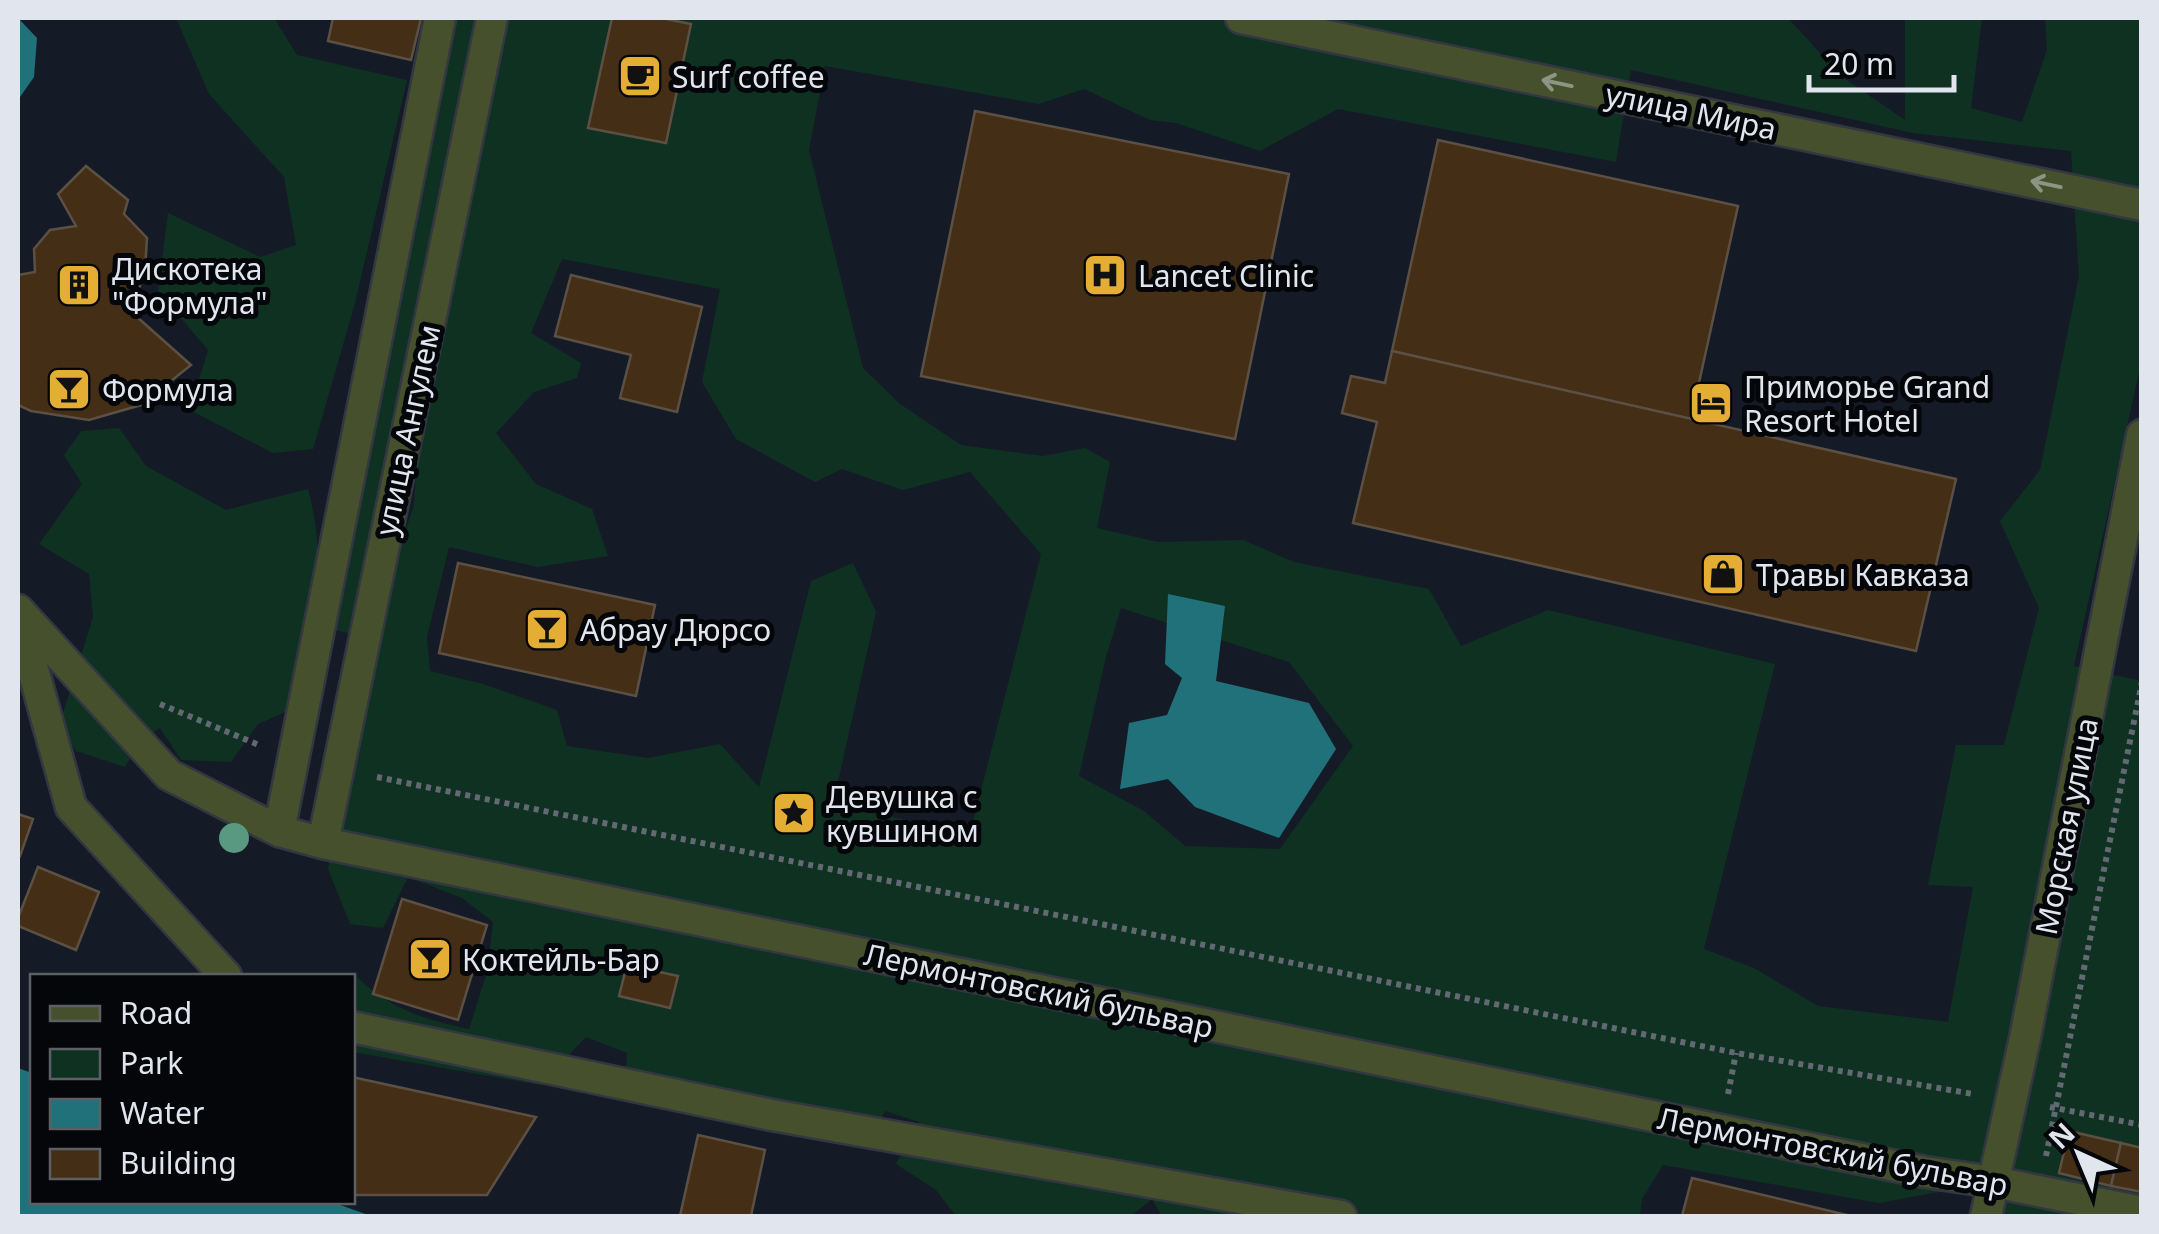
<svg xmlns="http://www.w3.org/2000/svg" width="2159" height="1234" font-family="'Noto Sans',sans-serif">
<rect width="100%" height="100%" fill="#151b26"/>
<!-- green -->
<g fill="#0f3122" fill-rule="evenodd">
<path d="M176,18H274L297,55L407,80L355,303L313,449L273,453L190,410L208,350L158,291L168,213L260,257L296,245L284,177L209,94Z"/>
<path d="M451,18H488L362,636L326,628Z"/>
<path d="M504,18H1788L1841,76L1905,120V18H1982L1971,108L2022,122L2047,50L2045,18H2141V363L2074,666L2141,681V1216H1977L1993,1182L1879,1203L1663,1165L1642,1199L1640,1216H1319L1240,1200L1253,1216H1162L1152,1199L1131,1216H956L936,1190L896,1164L919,1122L885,1111L866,1149L624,1097L627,1053L586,1037L540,1085L353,1052L352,976H349L354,974C386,1007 424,1020 469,1029L487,972L493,922L462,898L408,877L383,928L350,924L328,869L373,647L387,586L414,505L419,419L438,325L452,299L464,219ZM825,66L1039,104L1084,89L1150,120L1176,123L1260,151L1338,109L1616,162L1631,70L1913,133L2071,151L2079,276L2040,470L2000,521L2039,608L2004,745H1956L1928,885L1973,887L1948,1022L1818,1006L1754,968L1704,949L1775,664L1548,610L1461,646L1429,589L1294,562L1243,540L1158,542L1097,528L1110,462L1085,448L1043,456L961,445L900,404L863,368L809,150ZM562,259L720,289L702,382L736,439L815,482L842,469L903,490L970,472L1041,554L970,834L833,804L876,612L853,563L811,581L759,787L720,744L648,758L567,746L557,710L483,684L430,671L427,637L449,547L538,567L608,556L592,509L536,484L496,433L534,392L577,378L581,363L531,333ZM1121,608L1289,662L1353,746L1280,849L1185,846L1144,811L1079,776L1106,657Z"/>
<path d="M119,428L146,466L226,510L308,489C329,568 314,629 297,707L258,724L231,762L181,760L160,728L141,740L125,767L76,751L59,726L93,617L89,574L39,544L82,484L64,455L81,431Z"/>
</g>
<!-- water -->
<g fill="#21717b">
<path d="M18,18L37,38L34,77L18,100Z"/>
<path d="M1168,594L1225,606L1216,681L1309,703L1336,749L1279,838L1195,807L1168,779L1120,789L1129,723L1167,715L1182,678L1165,664Z"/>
<path d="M18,1068L32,1073V1202H332L371,1216H18Z"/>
</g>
<!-- building -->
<g fill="#442e15" stroke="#5c5044" stroke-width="2.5">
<path d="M333,18H421L411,60L328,41Z"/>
<path d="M612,18H661L691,24L666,143L588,128Z"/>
<path d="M975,111L1289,174L1235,439L921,376Z"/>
<path d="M1438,140L1738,206L1691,419L1392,351Z"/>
<path d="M86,166L128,200L124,214L147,238L145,269L137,296L128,309L191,365L141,405L89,420L31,411L18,405V275L35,272L34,249L50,230L76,226L58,194Z"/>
<path d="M571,275L702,307L677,412L620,398L631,355L555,336Z"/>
<path d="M1392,351L1956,479L1916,651L1353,523L1377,422L1342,413L1351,376L1385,383Z"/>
<path d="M458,563L655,605L636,696L439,653Z"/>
<path d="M18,814L33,819L20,856L18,855Z"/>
<path d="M38,867L99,892L76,950L18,926V918Z"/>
<path d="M402,899L487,925L458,1020L373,994Z"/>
<path d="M627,965L678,976L670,1008L619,996Z"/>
<path d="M352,1077L536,1117L487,1195H352Z"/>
<path d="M2069,1131L2121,1143L2111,1186L2059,1173Z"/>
<path d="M698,1135L765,1150L751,1216H680Z"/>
<path d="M2121,1143L2142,1148V1192L2111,1186Z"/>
<path d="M1692,1178L1851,1216H1682Z"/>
</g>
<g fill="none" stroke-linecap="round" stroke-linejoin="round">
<!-- minor casing -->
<g stroke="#323742" stroke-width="35">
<g id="minor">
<path d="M1241,18L2142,205"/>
<path d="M18,610L169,775L279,831L323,843L1925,1172L1994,1182L2142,1212"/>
<path d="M18,615L71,807L226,976"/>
<path d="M279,831L440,18"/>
<path d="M323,843L492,18"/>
<path d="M352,1027L772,1115L1341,1216"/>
<path d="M1986,1216L2025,1038L2142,435"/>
</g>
</g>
<!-- path -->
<g stroke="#636973" stroke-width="6" stroke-dasharray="5 5" stroke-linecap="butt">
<path d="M160,704L259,745"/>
<path d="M377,777L1736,1053L1973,1094"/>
<path d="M1728,1094L1736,1053"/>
<path d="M2050,1107L2142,1125"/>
<path d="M2046,1156L2142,682"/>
</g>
<!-- minor -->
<use href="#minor" stroke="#47502c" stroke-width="30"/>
</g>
<!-- trees -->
<circle fill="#599881" cx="234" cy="838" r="15"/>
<!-- one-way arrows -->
<defs><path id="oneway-shaft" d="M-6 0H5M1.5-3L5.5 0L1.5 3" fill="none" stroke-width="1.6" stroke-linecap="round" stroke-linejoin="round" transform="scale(2.5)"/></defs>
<g stroke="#8c9483">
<use href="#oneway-shaft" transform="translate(1557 83) rotate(-168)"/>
<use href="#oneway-shaft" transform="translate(2046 184) rotate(-168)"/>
</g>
<!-- icons -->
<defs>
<g id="cafe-square" transform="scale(2.25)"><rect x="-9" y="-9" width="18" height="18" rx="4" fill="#e4ae35" stroke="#04060a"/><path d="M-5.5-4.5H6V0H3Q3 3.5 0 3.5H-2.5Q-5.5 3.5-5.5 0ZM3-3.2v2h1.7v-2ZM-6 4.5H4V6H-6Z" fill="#111"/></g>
<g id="hospital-square" transform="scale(2.25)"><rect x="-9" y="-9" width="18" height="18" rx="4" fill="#e4ae35" stroke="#04060a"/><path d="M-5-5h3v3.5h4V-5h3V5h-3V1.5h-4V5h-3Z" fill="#111"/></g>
<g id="building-square" transform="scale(2.25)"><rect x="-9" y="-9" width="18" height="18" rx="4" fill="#e4ae35" stroke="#04060a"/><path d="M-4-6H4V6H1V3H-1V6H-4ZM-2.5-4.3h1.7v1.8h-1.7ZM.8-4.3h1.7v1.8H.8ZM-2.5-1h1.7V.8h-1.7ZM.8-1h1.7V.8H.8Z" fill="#111"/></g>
<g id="bar-square" transform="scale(2.25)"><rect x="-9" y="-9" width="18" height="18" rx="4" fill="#e4ae35" stroke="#04060a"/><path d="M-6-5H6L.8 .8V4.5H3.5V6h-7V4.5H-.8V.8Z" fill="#111"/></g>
<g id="hotel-square" transform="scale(2.25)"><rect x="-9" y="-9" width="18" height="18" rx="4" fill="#e4ae35" stroke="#04060a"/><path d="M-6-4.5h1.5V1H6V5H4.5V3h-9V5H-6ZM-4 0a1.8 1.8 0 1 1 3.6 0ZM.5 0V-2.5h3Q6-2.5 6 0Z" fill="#111"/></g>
<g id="shop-square" transform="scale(2.25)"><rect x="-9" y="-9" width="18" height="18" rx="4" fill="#e4ae35" stroke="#04060a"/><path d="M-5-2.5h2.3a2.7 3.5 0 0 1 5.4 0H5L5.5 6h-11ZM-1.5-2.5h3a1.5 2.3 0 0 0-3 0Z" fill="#111"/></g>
<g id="sight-square" transform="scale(2.25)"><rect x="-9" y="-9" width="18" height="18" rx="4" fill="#e4ae35" stroke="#04060a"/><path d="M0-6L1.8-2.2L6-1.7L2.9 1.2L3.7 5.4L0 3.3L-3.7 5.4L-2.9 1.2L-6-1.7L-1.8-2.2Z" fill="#111"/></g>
</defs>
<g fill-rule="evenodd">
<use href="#cafe-square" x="640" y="76"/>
<use href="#hospital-square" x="1105" y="275"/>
<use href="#building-square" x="79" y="285"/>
<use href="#bar-square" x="69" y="389"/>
<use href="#hotel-square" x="1711" y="403"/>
<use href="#shop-square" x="1723" y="574"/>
<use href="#bar-square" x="547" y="629"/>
<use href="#sight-square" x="794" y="813"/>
<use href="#bar-square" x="430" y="959"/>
</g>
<g text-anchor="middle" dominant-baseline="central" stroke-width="10" stroke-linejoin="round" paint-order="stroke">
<!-- poi labels -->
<g font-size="30" fill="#e1e6ee" stroke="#04060a" text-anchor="start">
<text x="672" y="76">Surf coffee</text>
<text x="112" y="268">Дискотека<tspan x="112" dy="34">"Формула"</tspan></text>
<text x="1138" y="275">Lancet Clinic</text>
<text x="1744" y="386">Приморье Grand<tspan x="1744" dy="34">Resort Hotel</tspan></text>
<text x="102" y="389">Формула</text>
<text x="1756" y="574">Травы Кавказа</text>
<text x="580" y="629">Абрау Дюрсо</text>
<text x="826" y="796">Девушка с<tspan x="826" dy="34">кувшином</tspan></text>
<text x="462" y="959">Коктейль-Бар</text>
</g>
<!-- street labels -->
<g font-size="30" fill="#e1e6ee" stroke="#04060a">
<text transform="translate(1691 111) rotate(12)">улица Мира</text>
<text transform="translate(407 430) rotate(-78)">улица Ангулем</text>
<text transform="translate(2066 826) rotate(-79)">Морская улица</text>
<text transform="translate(1039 990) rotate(12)">Лермонтовский бульвар</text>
<text transform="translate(1833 1151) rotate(11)">Лермонтовский бульвар</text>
</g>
</g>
<!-- border -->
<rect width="2159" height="1234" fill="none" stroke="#e1e6ee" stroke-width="40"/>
<!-- legend -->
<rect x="30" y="974" width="325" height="230" fill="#04060a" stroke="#5c6065" stroke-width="2.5"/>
<rect x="50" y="1006" width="50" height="15" fill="#47502c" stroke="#5c6065" stroke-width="2.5"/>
<text x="120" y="1024" font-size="30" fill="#e1e6ee">Road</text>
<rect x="50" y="1049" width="50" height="30" fill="#0f3122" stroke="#5c6065" stroke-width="2.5"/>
<text x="120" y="1074" font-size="30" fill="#e1e6ee">Park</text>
<rect x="50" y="1099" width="50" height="30" fill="#21717b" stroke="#5c6065" stroke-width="2.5"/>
<text x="120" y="1124" font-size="30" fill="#e1e6ee">Water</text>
<rect x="50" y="1149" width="50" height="30" fill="#442e15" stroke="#5c6065" stroke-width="2.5"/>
<text x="120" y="1174" font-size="30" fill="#e1e6ee">Building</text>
<!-- north arrow -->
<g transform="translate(2079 1154) rotate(316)" stroke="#04060a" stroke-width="8" paint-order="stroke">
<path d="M0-8L18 38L0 25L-18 38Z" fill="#e1e6ee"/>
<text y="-15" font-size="28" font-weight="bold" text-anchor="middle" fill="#e1e6ee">N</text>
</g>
<!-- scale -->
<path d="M1809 75v15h145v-15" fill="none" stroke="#e1e6ee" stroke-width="5"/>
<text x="1824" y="75" font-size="30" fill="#e1e6ee" stroke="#04060a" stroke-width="8" paint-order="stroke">20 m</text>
</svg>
